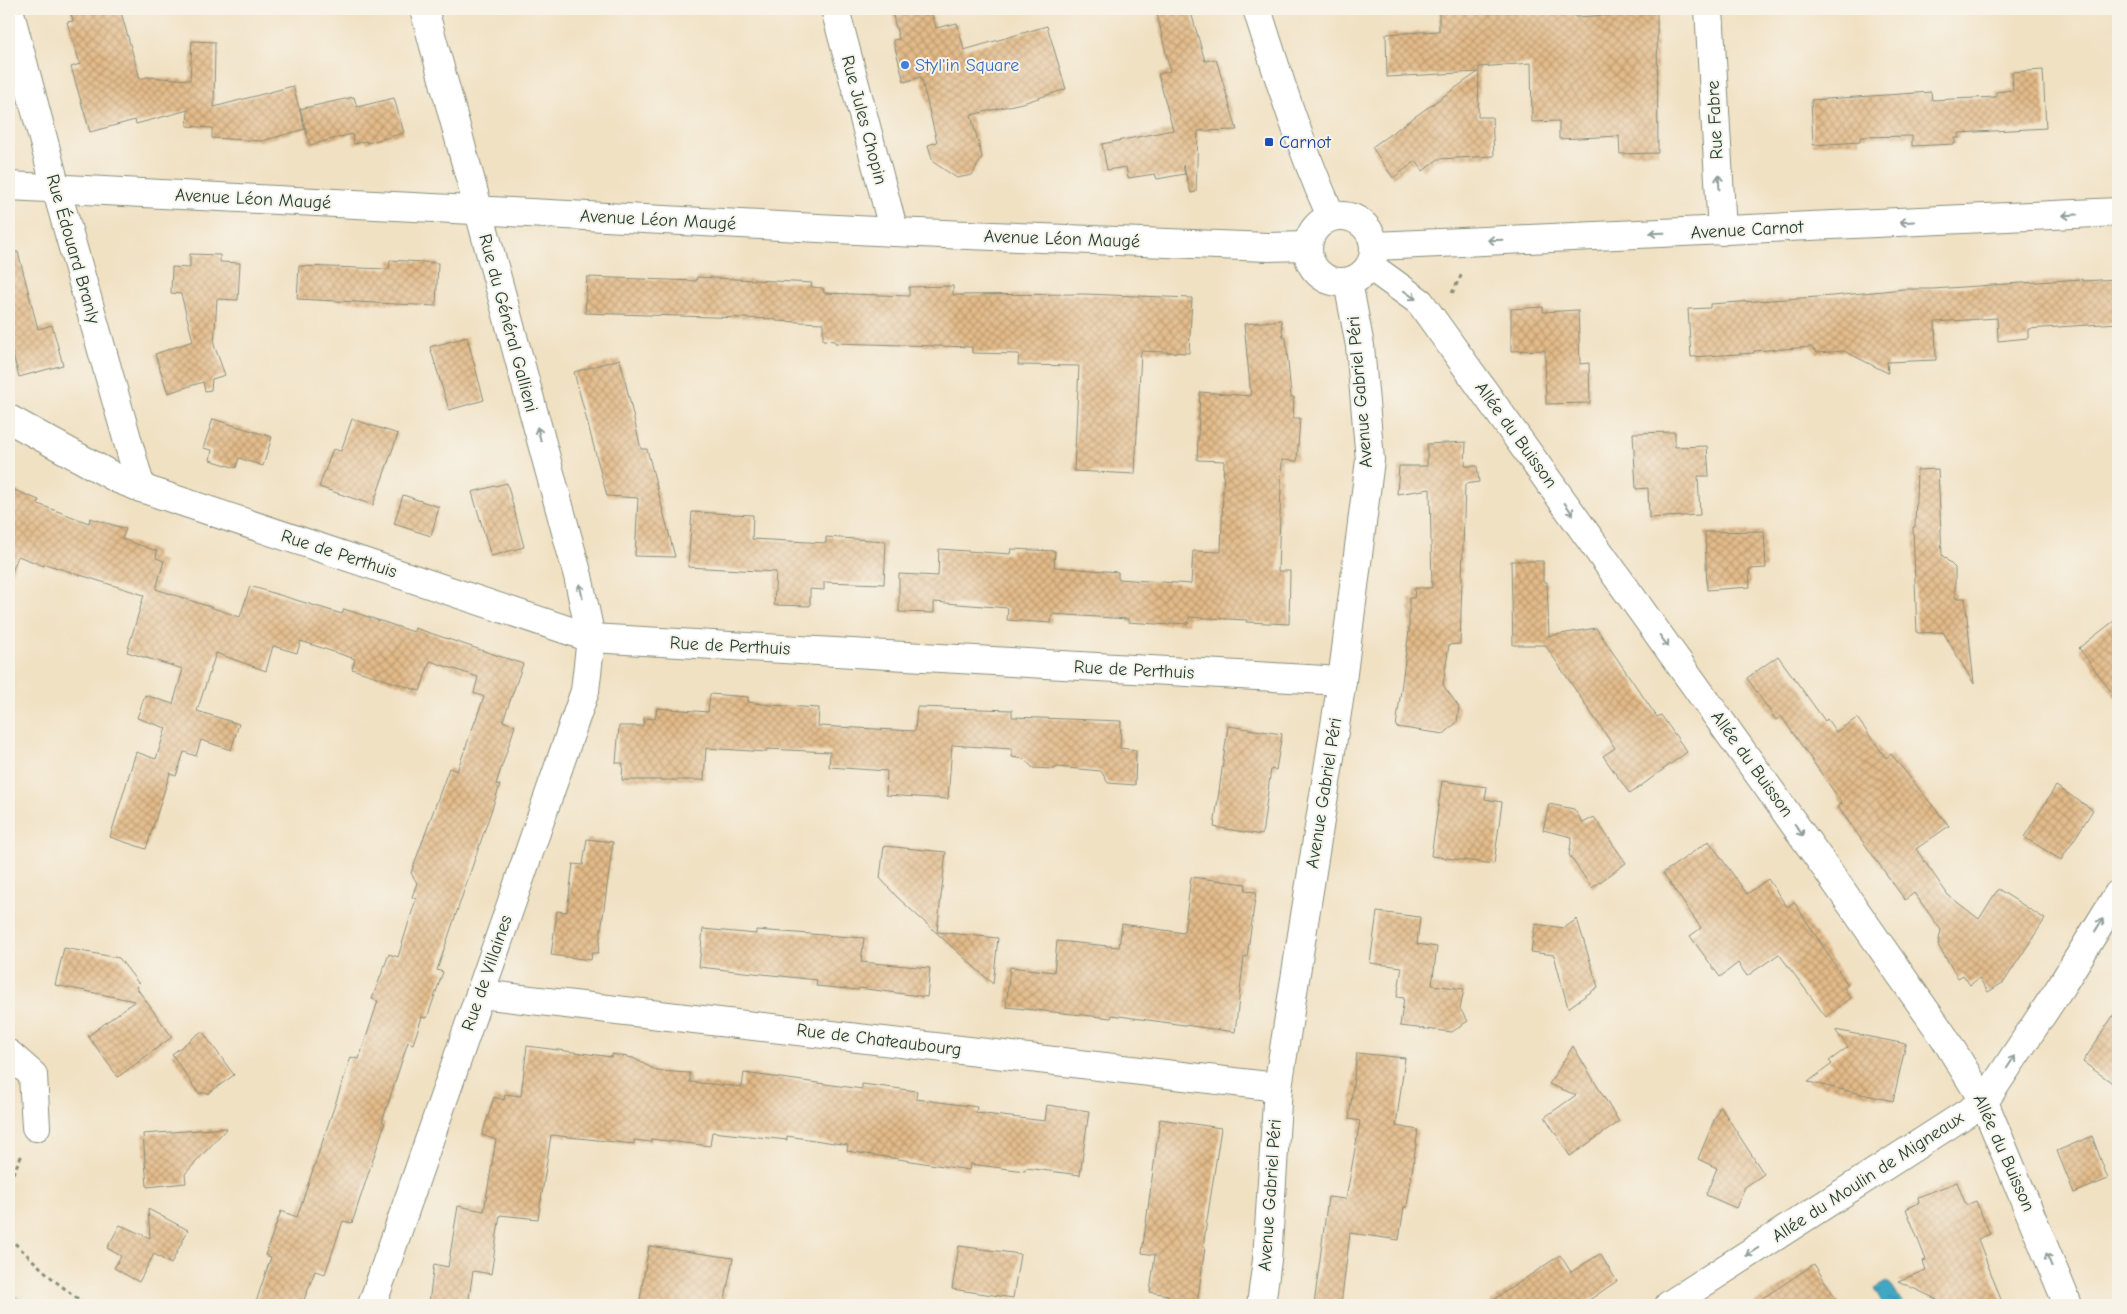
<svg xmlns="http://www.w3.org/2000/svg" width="2127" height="1314" font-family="'Comic Neue',sans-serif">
<defs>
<pattern id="water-ripples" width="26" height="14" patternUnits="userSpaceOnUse" patternTransform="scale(1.25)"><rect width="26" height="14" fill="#43a7c3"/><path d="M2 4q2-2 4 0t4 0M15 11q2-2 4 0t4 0" fill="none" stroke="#37899f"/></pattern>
<pattern id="building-cross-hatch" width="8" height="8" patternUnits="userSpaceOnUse" patternTransform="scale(1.25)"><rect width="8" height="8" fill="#e4bb89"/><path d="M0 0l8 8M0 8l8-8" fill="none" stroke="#b89971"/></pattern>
</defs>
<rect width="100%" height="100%" fill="#f7f3e8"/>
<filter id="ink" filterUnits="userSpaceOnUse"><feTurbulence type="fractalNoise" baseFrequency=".02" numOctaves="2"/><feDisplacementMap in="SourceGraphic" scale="10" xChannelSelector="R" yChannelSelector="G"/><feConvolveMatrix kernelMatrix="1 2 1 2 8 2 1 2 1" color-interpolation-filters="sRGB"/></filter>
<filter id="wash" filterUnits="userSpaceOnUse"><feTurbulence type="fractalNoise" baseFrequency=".0096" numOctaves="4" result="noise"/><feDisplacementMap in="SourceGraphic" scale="20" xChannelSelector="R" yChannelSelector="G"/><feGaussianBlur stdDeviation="1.12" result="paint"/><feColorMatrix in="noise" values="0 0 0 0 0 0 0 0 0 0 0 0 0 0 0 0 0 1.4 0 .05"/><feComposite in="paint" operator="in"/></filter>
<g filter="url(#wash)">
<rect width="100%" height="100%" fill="#f1e1c3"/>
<!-- water -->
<path fill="url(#water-ripples)" stroke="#31727c" d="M1886,1282L1890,1284L1904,1305H1883L1874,1289Z"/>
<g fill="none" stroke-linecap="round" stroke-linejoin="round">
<!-- stream -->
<path stroke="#43a7c3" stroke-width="10" d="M9,1297L21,1305"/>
</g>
<g id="blocks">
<!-- building -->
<g fill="url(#building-cross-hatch)">
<path d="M70,9H120L140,79L147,77L190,80L192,41L215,42L214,107L293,86L305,129L262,141L212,138V128L187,126L188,110L136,124L135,120L90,132L71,67L80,64L67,22L73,21Z"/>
<path d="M891,9H930L936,28L957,23L964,50L1047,26L1066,89L1026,102L971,115L982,157L972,175L957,178L933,162L928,145L937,142L921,77L904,82L893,40L899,39Z"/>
<path d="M1156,9H1190L1205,61L1216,59L1237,130L1198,131L1196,192L1191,193L1183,165L1185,174L1157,179L1155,174L1128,178L1126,167L1107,170L1102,144L1173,130L1158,74L1170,71Z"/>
<path d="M1439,9H1574L1575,17L1657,12L1658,153L1620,154L1619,136L1559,139V121L1532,122L1531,63L1479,67L1478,117H1492L1494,156L1438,159L1423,171L1416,161L1393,178L1372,147L1478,72L1387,77L1386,34L1439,31Z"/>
<path d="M2043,70L2046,128L1959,133V138H1955V144L1912,146V136L1860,137V142L1813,145L1811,100L1931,92L1932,100L1996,97V92L2013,90L2012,72Z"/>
<path d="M354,97L357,107L394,98L404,133L367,143L366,141L354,144L352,134L310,145L300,109Z"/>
<path d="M18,252L38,329L52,325L63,365L19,377L9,340V253Z"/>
<path d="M190,254L220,255V262L240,263L238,300L217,299L214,345L225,375L212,379L211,390L205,391L203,382L168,393L155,354L193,341L181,294L171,293L172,267L190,268Z"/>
<path d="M390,260L438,263L436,306L297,299L299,266L389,269Z"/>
<path d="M587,277L696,281L697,277L812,283L811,287L823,288L824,293L909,296V287L953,286V295L1083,294L1192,298L1189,353L1141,351L1135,474L1074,471L1079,366L1018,365L1019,354L972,353V347L835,343V341L823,340V323L776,321L775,319L585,313Z"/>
<path d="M2082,279V281L2118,279V323L2028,329V338L1998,341L1997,318L1935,322L1936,360L1887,362L1888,373L1844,351L1817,353L1811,347L1754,351V353L1691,357L1688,309L1710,308V304L1833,296L1903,289H1933Z"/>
<path d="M1543,307V312L1578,310L1580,364L1589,363L1590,403L1546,404L1545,350L1511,351V309Z"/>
<path d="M1281,320L1283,337L1286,338L1291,397H1294L1293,418H1300L1297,461L1282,460L1278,571H1290L1289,624L1246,622L1247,620L1189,617L1188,624L1170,623V625L1128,622V619L1052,614L1051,623L1007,620L1008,608L934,602V613L899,612V574L938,576L939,549L1010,554L1011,549L1055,551L1054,567L1118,572V579L1191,584L1193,551L1221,552L1224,461L1197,460L1200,392L1251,396L1244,324Z"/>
<path d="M467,337L484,400L449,410L430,347Z"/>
<path d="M620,359L641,449H647L675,557L635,556L638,498L607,496L574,372Z"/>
<path d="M213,419L272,437L263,466L239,458L236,468L210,460L212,450L203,448Z"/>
<path d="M352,419L398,434L373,505L319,487L333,449L341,451Z"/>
<path d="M1675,432V447L1707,446L1709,476H1698L1700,515L1649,518L1648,488L1636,489L1633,433Z"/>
<path d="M1466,442L1465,466H1477L1479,482L1465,484L1460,644L1449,645L1443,685L1459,707L1457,722L1444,734L1396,727L1409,631V598H1414L1415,588H1432L1430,489L1397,494L1399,466H1427V444Z"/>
<path d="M1938,469L1942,555L1955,568V598H1965L1974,684L1943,632L1917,633L1913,527H1915L1917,470Z"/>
<path d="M507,483L524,547L491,556L472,492Z"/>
<path d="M9,488L39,500L38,504L89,523L90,518L126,529L122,539L157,551L156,558L164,561L156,589L240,617L250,586L342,614L344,609L414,632L415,628L523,664L503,721L515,726L496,784L500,785L437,970L443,972L427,1018L422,1017L413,1044L408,1042L382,1122L385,1123L352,1223L343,1221L325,1274L315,1271L304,1300L300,1299L298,1305H255L271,1257L265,1255L281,1211L297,1217L351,1057L359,1059L378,1001L372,999L389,954L398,957L416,899L412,897L417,883L411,873L449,768L457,771L484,697L474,693L478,677L430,661L420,691L352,669L355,659L301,641L297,653L273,646L266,671L216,653L197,711L239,724L231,750L201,740L196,756L184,752L176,776L170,773L146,849L110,837L136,752L156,759L166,728L137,718L145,695L173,704L183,669L127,652L144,595L45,564L44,566L18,556L11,575L9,574Z"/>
<path d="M403,495L439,507L431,536L394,524Z"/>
<path d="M692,512L753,515L752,539L826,543V537L886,541L884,584L824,582V590L810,589V606L774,605L776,572L688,567Z"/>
<path d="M1764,531L1766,568L1749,569L1750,587L1707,590L1705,532Z"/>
<path d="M1511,561H1543V582H1547L1549,636L1596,628L1657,717L1661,715L1687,752L1630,794L1603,756L1615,748L1545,645H1513Z"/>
<path d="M2118,618V701L2079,648Z"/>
<path d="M1778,656L1825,721L1827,719L1836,732L1857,718L1886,758L1891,754L1949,826L1916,849L1948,895L1979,919L1998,889L2045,919L2004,982L1988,992L1979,978L1970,985L1963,975L1958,978L1938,945L1941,930L1914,893L1905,900L1838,807L1842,803L1781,716L1776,720L1747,678Z"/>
<path d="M710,694L748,697V702L770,705L819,708L818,726L915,731L917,707L1012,710V717L1121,721L1120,748L1136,750L1135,785L1108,783L1101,771L1057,767L1054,769L1033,768L1024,759L1012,757V749L952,745L948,799L886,795L887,771L829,767L830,752L767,749L766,752L706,748L704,780H622L623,763H616L619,726H643L644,718L655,719L657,708L708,712Z"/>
<path d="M1228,726L1282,734L1276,770L1271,769L1262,835L1214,827Z"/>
<path d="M1442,781L1487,787L1485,799L1502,802L1494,864L1431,856Z"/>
<path d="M2056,786L2093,810L2061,860L2024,837Z"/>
<path d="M1549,804L1574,809L1583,823L1594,817L1626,863L1592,888L1569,855L1572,837L1543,830Z"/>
<path d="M587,839L613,842L598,953H592L591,960L551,955L557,911L567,912L573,864L583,865Z"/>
<path d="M1709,841L1747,894L1768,879L1787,907L1794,902L1848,985L1844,988L1851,998L1826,1017L1779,954L1747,976L1738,963L1720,977L1690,936L1701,928L1663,873Z"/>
<path d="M884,846L946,852L937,932L998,938L993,984L897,897L880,878Z"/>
<path d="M1191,877L1246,884L1245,891L1256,892L1247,957H1244L1235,1032L1112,1015L1111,1018L1006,1007L1010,967L1054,972L1057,941L1119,947L1122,924L1184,933Z"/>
<path d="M1377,912L1420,917L1417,944L1437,947L1432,985L1464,989L1460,1009L1468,1021L1452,1032L1400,1026L1404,998L1397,997L1402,967L1370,963Z"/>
<path d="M1577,919L1598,987L1568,1008L1554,955L1531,952L1535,924L1564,928Z"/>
<path d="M703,929L756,934V930L864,938L861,962L930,968L927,997L859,988L858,990L816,986L817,980L699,967Z"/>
<path d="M64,948L119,958L139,984L136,987L172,1037L118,1077L88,1036L135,1001L55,985Z"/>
<path d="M2118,1008V1087L2083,1062Z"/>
<path d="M1835,1030L1906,1044L1893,1101L1808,1082L1832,1064L1829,1061L1848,1047Z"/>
<path d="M202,1031L234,1075L209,1093H198L172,1054Z"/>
<path d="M527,1046L612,1057V1054L633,1058L657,1071L690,1073V1082L742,1087L744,1073L862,1089V1084L917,1091L916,1099L977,1107L976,1113L1045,1121L1047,1105L1089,1111L1080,1175L1026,1168L1025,1171L970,1164L969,1170L847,1151L848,1145L787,1136V1140L712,1132L710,1146L651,1139V1142L634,1140V1144L551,1135L538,1219L500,1215L491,1274L473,1271L468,1305L429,1303L434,1264L448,1267L458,1206L484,1211L496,1140L482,1135L494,1097L504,1100L505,1094L521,1096Z"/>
<path d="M1573,1046L1619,1122L1570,1156L1545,1117L1576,1095L1549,1084Z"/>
<path d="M1357,1053L1405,1058L1396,1126L1418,1130L1407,1207H1404L1399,1240L1350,1233L1341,1305H1314L1328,1197L1346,1199L1360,1121L1349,1119Z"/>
<path d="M1720,1106L1764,1174L1745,1187L1736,1208L1706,1195L1717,1168L1698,1159Z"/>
<path d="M1160,1119L1221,1128L1203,1247H1205L1197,1305L1167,1301L1168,1295L1150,1292L1155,1255L1142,1253Z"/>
<path d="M227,1128L185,1174L186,1183L147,1187L143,1134Z"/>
<path d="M2092,1136L2108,1179L2074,1193L2057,1151Z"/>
<path d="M1957,1182L1966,1205L1976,1201L1990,1234L1978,1239L2003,1305H1939L1936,1299L1898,1281L1926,1270L1923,1261L1926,1260L1906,1209L1919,1203L1918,1197Z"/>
<path d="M148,1209L188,1230L171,1264L154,1254L139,1282L114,1268L121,1256L107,1248L120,1225L150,1238Z"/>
<path d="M649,1246L733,1258L724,1305H639Z"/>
<path d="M959,1246L1020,1254L1013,1298L952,1289Z"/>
<path d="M1600,1254L1617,1281L1582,1305H1486L1560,1255L1571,1272Z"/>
<path d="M1814,1264L1840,1305H1752L1781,1286Z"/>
</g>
</g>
</g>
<g filter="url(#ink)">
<use href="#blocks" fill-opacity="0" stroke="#888f7c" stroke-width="1"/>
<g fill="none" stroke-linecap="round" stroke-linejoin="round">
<!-- street casing -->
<g stroke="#888f7c" stroke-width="30">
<g id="street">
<path d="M9,9L56,188L141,488"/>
<path d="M835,9L894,232"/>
<path d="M1709,9L1722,231"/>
<path d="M9,186L894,232L1268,247L1307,246"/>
<path d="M1375,246L2118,212"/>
<path d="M1370,266L1420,302L1828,871L1944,1037L1984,1102L2068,1305"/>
<path d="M9,419L118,479L141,488L591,638L1342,681"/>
<path d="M480,994L1278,1087"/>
<path d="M9,1054L33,1075L36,1127"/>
<path d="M372,1305L585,691L591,638L578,576L424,9"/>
<path d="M1669,1305L1984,1102L2063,983L2118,894"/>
</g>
</g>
<!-- secondary casing -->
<g stroke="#888f7c" stroke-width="30">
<g id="secondary">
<path d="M1257,9C1279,79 1301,149 1331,216"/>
<circle cx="1341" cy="249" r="33"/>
<path d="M1261,1305L1267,1260L1278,1087L1342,681L1370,460L1360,346L1348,282"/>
</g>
</g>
<!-- path -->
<g stroke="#888f7c" stroke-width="3" stroke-dasharray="4 4" stroke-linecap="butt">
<path d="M1452,293L1462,274"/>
<path d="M9,1181L22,1155"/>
<path d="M9,1238L55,1281L86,1305"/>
</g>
<!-- street -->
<use href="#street" stroke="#fff" stroke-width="28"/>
<!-- secondary -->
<use href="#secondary" stroke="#fff" stroke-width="28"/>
</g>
<!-- one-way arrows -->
<defs><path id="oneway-shaft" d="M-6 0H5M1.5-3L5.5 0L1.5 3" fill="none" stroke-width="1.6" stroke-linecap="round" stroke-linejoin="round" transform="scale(1.25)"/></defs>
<g stroke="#8f9e9a">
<use href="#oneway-shaft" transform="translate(1719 182) rotate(-93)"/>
<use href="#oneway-shaft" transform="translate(2070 215) rotate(177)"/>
<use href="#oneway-shaft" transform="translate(1907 222) rotate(177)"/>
<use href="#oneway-shaft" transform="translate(1657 233) rotate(178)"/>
<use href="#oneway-shaft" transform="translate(1495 240) rotate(178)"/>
<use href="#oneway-shaft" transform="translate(1410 295) rotate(35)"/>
<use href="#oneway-shaft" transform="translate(539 434) rotate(-105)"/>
<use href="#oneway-shaft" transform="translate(1569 509) rotate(54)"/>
<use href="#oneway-shaft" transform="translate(581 591) rotate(-102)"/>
<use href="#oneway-shaft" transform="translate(1664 641) rotate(54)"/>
<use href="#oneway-shaft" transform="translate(1799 830) rotate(54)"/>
<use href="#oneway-shaft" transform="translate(2099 925) rotate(-58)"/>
<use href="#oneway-shaft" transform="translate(2011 1062) rotate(-57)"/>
<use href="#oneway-shaft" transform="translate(1752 1252) rotate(147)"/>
<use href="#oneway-shaft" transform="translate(2049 1260) rotate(-112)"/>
</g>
</g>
<!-- markers -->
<circle fill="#3f7fe0" stroke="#f7f3e8" stroke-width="2" cx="905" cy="65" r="5"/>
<rect fill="#1a4fb4" stroke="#f7f3e8" stroke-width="2" x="1264" y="137" width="10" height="10" rx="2.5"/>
<g text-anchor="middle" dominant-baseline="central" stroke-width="4" stroke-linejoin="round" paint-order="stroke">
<!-- shop labels -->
<g font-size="18" fill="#366cbe" stroke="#f7f3e8" text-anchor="start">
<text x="915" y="65">Styl'in Square</text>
</g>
<!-- street labels -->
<g font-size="18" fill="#1f3d34" stroke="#f7f3e8">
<text transform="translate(864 120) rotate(75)">Rue Jules Chopin</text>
<text transform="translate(1715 120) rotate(-93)">Rue Fabre</text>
<text transform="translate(253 199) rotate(3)">Avenue Léon Maugé</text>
<text transform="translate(658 220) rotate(3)">Avenue Léon Maugé</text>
<text transform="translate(1747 230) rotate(-3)">Avenue Carnot</text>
<text transform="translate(1062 239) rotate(2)">Avenue Léon Maugé</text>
<text transform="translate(73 249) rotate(74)">Rue Édouard Branly</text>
<text transform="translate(508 323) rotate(75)">Rue du Général Gallieni</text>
<text transform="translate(1360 392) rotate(-95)">Avenue Gabriel Péri</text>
<text transform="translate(1516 435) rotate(54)">Allée du Buisson</text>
<text transform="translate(339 554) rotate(18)">Rue de Perthuis</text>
<text transform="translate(730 646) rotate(3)">Rue de Perthuis</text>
<text transform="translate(1134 670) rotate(3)">Rue de Perthuis</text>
<text transform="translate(1752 764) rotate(54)">Allée du Buisson</text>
<text transform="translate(1324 793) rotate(-81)">Avenue Gabriel Péri</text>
<text transform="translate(487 973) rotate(-71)">Rue de Villaines</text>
<text transform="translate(879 1040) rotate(7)">Rue de Chateaubourg</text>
<text transform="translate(2004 1153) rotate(66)">Allée du Buisson</text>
<text transform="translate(1868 1177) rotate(-33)">Allée du Moulin de Migneaux</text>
<text transform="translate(1270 1195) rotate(-86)">Avenue Gabriel Péri</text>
</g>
<!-- transit labels -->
<g font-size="18" fill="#164399" stroke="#f7f3e8" text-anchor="start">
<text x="1279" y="142">Carnot</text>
</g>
</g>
<!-- margin -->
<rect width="2127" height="1314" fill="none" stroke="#f7f3e8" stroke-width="30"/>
</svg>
